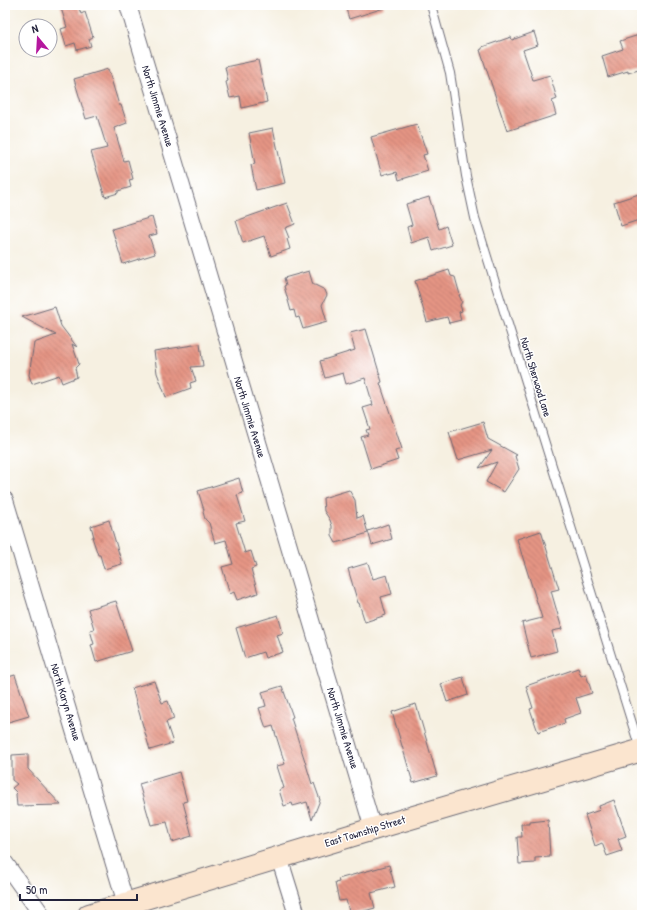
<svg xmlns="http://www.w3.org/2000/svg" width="647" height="920" font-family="'Patrick Hand',sans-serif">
<defs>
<pattern id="building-back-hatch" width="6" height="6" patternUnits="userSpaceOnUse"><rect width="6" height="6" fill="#e59484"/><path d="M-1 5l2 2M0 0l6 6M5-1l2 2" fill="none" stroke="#b9786d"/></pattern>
</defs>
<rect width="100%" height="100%" fill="#fff"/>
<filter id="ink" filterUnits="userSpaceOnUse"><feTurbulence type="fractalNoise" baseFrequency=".025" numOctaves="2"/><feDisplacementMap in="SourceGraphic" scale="8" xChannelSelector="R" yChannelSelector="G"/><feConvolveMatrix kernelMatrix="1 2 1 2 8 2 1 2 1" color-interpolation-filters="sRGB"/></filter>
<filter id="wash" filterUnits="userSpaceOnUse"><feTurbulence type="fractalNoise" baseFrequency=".012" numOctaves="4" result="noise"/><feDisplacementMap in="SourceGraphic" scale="16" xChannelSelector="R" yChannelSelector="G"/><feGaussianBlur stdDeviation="0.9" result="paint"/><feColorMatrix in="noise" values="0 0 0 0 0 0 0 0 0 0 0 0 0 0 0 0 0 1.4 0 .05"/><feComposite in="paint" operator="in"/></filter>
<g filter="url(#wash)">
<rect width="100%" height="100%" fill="#f6f0e1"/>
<g id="blocks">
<!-- building -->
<g fill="url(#building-back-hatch)">
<path d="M60,5H78L81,14L85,12L93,37L89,39L91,46L77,50L75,43L66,46L61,29L67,27Z"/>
<path d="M345,5H383L384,8L349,19Z"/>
<path d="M534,32L538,45L523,50L533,80L550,75L557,99L552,101L556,115L507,131L480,50L482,49V47L488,45L511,37L512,40Z"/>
<path d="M642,34V69L628,73V71L608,77L602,56L623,49L620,41Z"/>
<path d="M258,60L267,102L242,108L240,96L230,98L226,82L228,81L225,67Z"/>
<path d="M108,69L119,105H121L127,123L114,128L124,161L128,160L133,179L129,180L131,187L118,191V193L105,197L91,152L107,148L97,116L86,119L74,79Z"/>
<path d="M417,124L427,154L423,155L428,171L399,180L397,172L389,174L388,173L382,175L371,137Z"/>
<path d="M273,128L285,183L256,190L251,165L255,164L249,133Z"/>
<path d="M642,193V219L621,226L614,202Z"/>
<path d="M429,197L439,229L446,226L452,245L433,251L429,237L411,243L407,227L412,225L406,204Z"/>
<path d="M287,203L295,224L285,228L289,238L287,239L290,249L271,256L264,236L243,243L236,221Z"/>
<path d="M152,217L157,234L149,236L155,254L123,264L112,229Z"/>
<path d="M449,270L451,276L455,277L460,295H459L462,302L460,305L462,311L459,312L461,320L449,323L447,317L427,322L415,281Z"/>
<path d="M309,271L313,285H315L325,290L327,295L322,305L327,322L303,329L299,317L296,318L294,310L291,311L284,286L286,285L284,278Z"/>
<path d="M55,307L61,326L77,347L72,344L79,364L75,368L77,377L62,383L59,375L32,384L29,375L34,343L56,335L22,317Z"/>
<path d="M366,329L382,382L380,383L402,449L395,451L398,460L371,469L361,437L368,435L366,430L370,429L363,408L373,405L365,378L346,384L343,373L325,378L320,361L355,350L350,333Z"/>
<path d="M200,344L203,366L191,367L196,381L190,383L191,388L166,397L157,373L154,351Z"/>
<path d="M483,422L488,439L517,455L515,456L519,469L504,492L486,482L497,462L479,468L492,450L458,460L449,432Z"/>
<path d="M239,478L243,493L237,495L245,521L236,523L245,553L251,551L256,567L251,569L258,593L237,600L234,592L230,594L222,567L233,564L226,540L215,543L209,523L205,519L203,512L204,510L198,491Z"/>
<path d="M349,490L355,500L357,518L363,516L368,533L336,543L332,536V526L330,520L324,511L323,498Z"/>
<path d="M109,520L122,564L104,569L100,555H98L92,537H94L91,526Z"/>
<path d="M388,524L392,539L372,545L368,531Z"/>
<path d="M541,531L559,589L551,591L562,629L552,631L557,651L531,658L522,623L542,618L517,539Z"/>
<path d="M368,563L373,579L387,575L392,594L381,597L386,615L365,622L359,603H358L348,569Z"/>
<path d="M116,601L132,651L96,662L91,645L94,644L90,630L94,629L88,609Z"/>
<path d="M278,615L283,633L277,635L283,652L265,658L263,652L245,658L236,628Z"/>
<path d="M578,668L581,676L586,674L592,693L576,698L581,713L564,719L565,723L538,732L530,709L533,708L526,686Z"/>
<path d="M15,675L29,716L5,723V678Z"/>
<path d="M463,677L468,695L447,702L441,684Z"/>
<path d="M154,681L162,703L168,701L174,719L166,722L173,743L150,750L132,688Z"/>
<path d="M282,686L293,717L291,718L304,758L312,784L314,783L320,800L312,820L307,802L293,806L292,803L284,806L279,790L284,788L277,766L285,764L273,726L266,728L259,708L266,706L262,692Z"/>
<path d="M416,704L437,776L413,783L392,712Z"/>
<path d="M28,754V769L61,805L17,806L16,794L17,793L12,788L17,784L12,780V755Z"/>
<path d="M179,772L187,801L183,802L192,836L172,842L167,822L151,825L139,784Z"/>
<path d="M614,800L626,836L618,839L622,851L607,856L602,843L595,846L585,815L600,810L599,806Z"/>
<path d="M548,820L550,857L535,858V863L519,864L517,837H522L521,824H530V822Z"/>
<path d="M389,865L395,887L371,893L375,908L350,915L346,900L339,901L335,883L339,882L338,879Z"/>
</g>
</g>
</g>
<g filter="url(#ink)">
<use href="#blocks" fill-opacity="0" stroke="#6c6a75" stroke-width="1"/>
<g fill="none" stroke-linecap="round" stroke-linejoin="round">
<!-- lane casing -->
<g stroke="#6c6a75" stroke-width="10">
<path id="lane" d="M431,5L450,73L466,176L475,218L640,749"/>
</g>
<!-- street casing -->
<g stroke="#6c6a75" stroke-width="18">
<g id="street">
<path d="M128,5L373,829"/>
<path d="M5,500L126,904"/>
<path d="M279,857L297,915"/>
<path d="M5,863L42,915"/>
</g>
</g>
<!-- secondary casing -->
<g stroke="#6c6a75" stroke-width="24">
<path id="secondary" d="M89,915L373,829L642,750"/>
</g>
<!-- lane -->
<use href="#lane" stroke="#fff" stroke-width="8"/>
<!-- street -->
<use href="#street" stroke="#fff" stroke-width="16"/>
<!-- secondary -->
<use href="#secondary" stroke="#fbe5cf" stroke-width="22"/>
</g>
</g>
<g text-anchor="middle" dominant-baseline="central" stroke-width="3" stroke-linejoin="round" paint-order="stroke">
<!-- street labels -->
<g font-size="11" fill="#22223b" stroke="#fff">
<text transform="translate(158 106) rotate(73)">North Jimmie Avenue</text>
<text transform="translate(536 377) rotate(73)">North Sherwood Lane</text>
<text transform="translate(250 417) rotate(73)">North Jimmie Avenue</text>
<text transform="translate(66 702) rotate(73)">North Karyn Avenue</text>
<text transform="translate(343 728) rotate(73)">North Jimmie Avenue</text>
<text transform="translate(365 831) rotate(-17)">East Township Street</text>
</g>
</g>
<!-- margin -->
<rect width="647" height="920" fill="none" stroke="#fff" stroke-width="20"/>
<!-- north arrow -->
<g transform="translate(38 38) rotate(342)"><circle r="19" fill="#ffffff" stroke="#a7a7b1"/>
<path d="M0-3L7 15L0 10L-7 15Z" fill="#b5179e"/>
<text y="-6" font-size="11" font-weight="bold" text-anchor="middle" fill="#22223b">N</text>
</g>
<!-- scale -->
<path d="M20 894v6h117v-6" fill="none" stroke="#22223b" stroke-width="2"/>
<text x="26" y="894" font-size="12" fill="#22223b" stroke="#ffffff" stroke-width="3" paint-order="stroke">50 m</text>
</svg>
